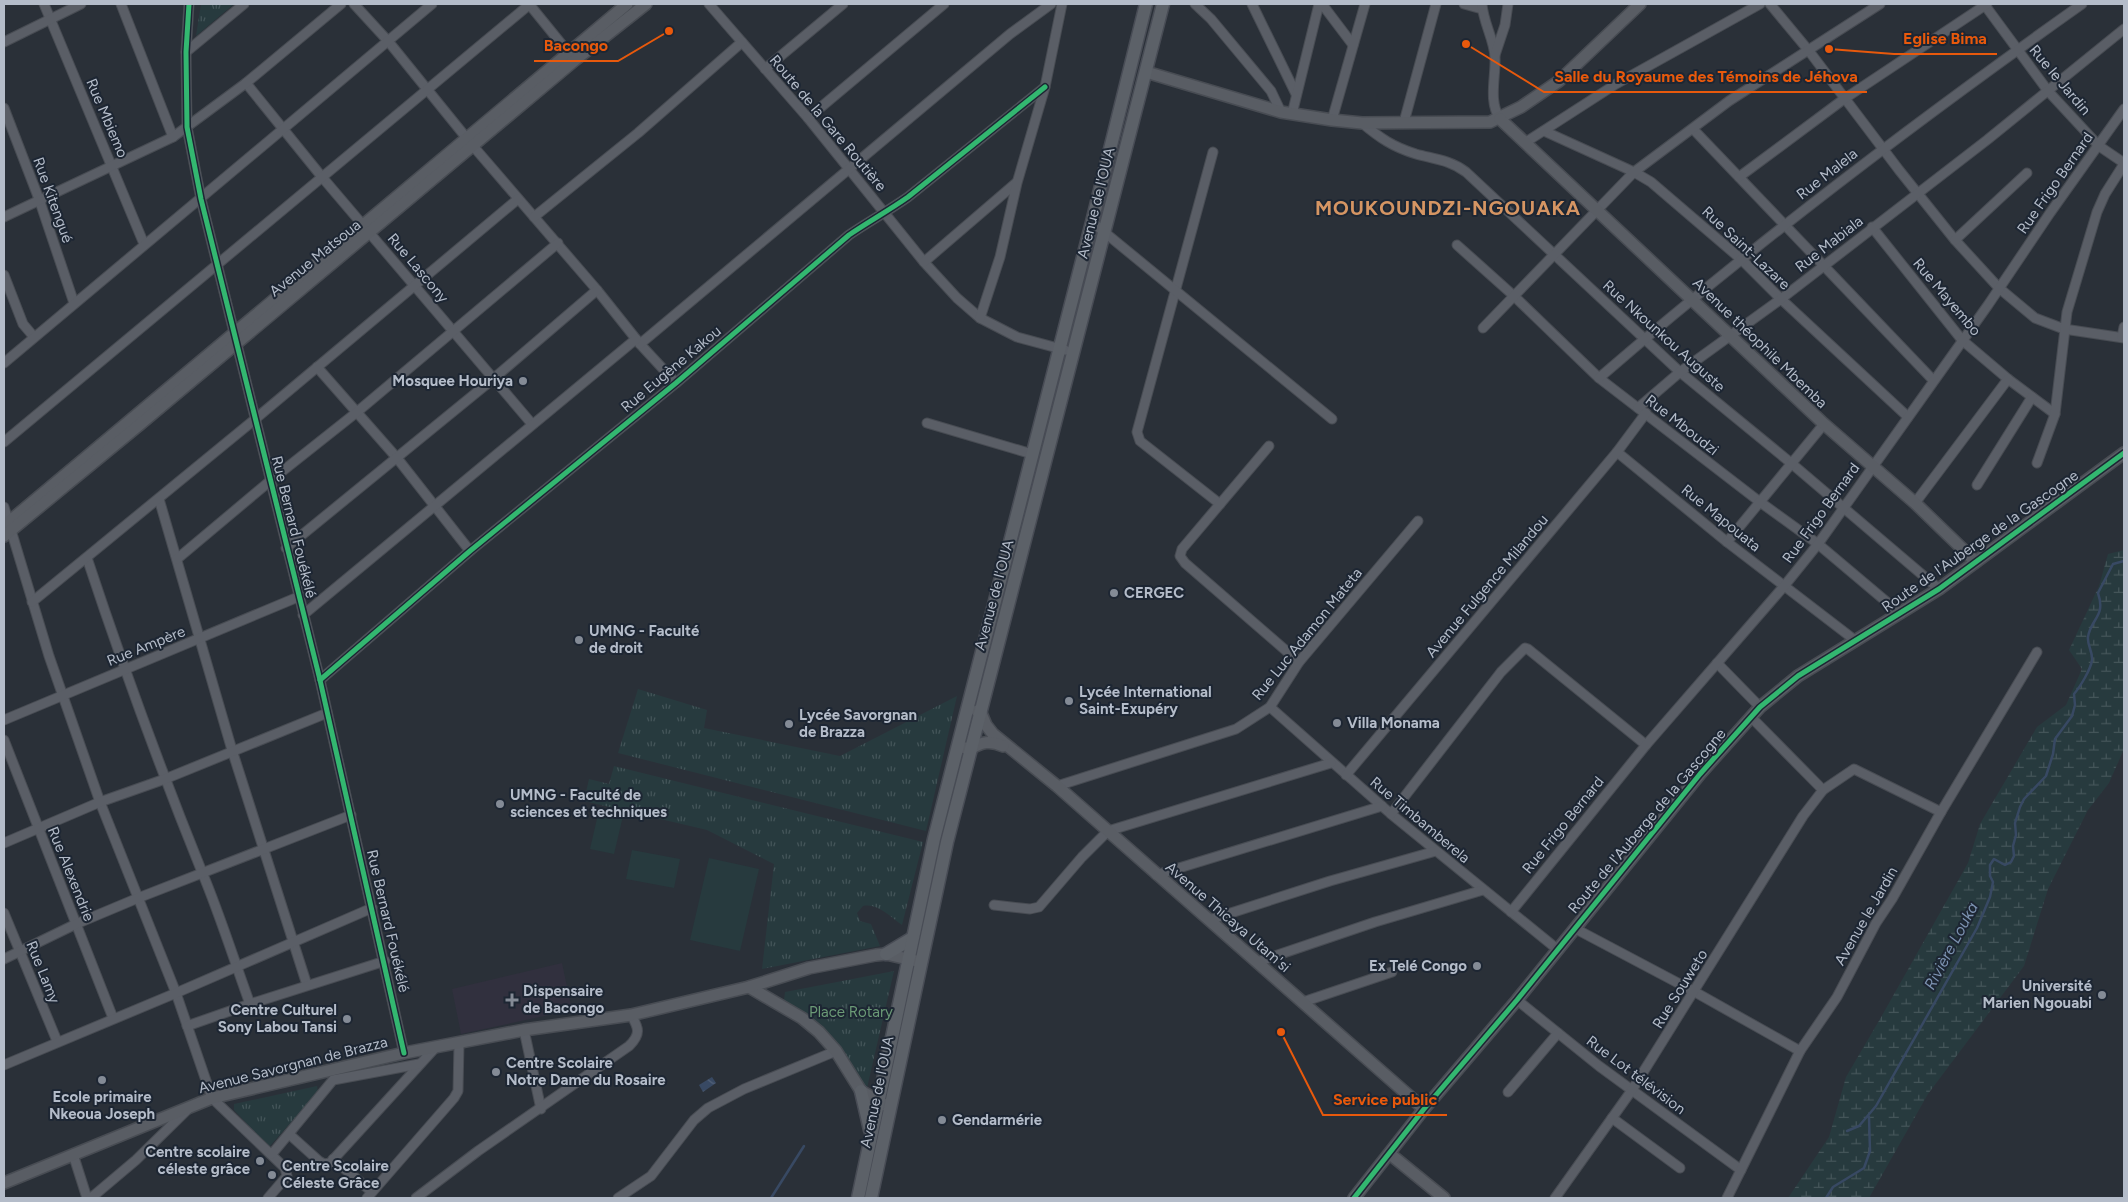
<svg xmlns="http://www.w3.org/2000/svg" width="2128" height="1202" font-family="Figtree,sans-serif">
<defs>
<pattern id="grass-tufts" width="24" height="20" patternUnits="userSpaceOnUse" patternTransform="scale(1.25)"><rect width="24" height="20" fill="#273a3e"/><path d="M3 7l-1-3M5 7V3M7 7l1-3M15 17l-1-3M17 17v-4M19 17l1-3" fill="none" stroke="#445559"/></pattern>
<pattern id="wetland-marsh" width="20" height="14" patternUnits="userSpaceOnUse" patternTransform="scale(1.25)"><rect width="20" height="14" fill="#273a3e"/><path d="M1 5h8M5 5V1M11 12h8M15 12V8" fill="none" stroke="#445559"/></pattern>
<pattern id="water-waves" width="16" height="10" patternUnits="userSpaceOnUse" patternTransform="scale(1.25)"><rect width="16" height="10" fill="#384963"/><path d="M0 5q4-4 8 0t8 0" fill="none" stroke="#526178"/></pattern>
</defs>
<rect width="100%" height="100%" fill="#2a3038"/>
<!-- medical -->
<path fill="#31303e" d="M562,963L572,1010L461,1034L452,989Z"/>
<!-- grass -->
<g fill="url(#grass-tufts)">
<path d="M201,4H234L196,36Z"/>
<path d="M638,689L707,710L704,728L840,756L957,696L926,831L618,753Z"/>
<path d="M614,766L923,842L902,925C890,917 878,903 863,906L857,913L860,921L871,924L880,946L762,969L774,864L707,830L584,801L589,779L609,784Z"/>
<path d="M894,971L867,1088C843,1054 821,1021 784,1000L785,992Z"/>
<path d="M317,1086L318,1092L269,1147L234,1110V1104Z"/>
</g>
<!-- wetland -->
<path fill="url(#wetland-marsh)" d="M2124,550V749L2109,783L2088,810L2048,889L2024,966L1928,1094L1869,1198H1788L1829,1137L1846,1077L1880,1019L1968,863L1980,824L2037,727L2066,705L2082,669L2069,650L2099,586L2108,554Z"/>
<!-- pitch -->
<g fill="#273a3e">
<path d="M599,810L623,816L614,854L590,849Z"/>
<path d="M632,850L680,859L674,888L626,879Z"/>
<path d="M709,858L759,869L740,951L690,940Z"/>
</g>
<!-- water -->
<path fill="url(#water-waves)" d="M712,1077L716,1083L703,1092L699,1085Z"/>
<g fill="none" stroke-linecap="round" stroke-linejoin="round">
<!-- stream -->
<g stroke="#384963" stroke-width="2.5">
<path d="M1847,1131L1859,1126L1876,1106L1977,928L1990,897L1993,882L1990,876V865L1994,859L2005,865L2011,862L2014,856L2013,846L2016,835L2015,823L2020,807L2024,799L2046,776L2053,754L2055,739L2072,716L2075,705L2074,694C2080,687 2091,669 2092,660C2093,652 2087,645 2088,637C2091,618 2106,617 2098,593L2113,564L2124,561"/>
<path d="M771,1198L804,1146"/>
<path d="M1826,1198L1833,1187L1864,1168L1870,1151L1869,1117"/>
</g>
<!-- street casing -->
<g stroke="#484c53" stroke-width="11">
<g id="street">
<path d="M44,4L144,244"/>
<path d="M121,4L173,137"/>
<path d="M189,4L186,52L187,127L201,199L320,680L404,1053"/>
<path d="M354,4L388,41L473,146L597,290L640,344L676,383"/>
<path d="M529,4L568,52"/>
<path d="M709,4L808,118L924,262L957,298L980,318L1017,337L1065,350"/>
<path d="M1195,4L1211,19L1271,91L1281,112"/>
<path d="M1252,4L1296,94"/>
<path d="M1322,4L1353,45"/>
<path d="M1464,4L1482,9"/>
<path d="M1482,4C1483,22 1494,39 1495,57C1496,77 1488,101 1500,119"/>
<path d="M1770,4L1809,51L1899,170L1955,240L1999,288L2035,318L2064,329L2124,338"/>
<path d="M1984,4L2048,91L2099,146L2124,163"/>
<path d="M4,42L81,4"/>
<path d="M186,52L244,4"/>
<path d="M1495,55L1505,25L1508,4"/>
<path d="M765,69L843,4"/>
<path d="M246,83L322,177L532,424"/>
<path d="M4,108L39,199L74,303"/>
<path d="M1292,114L1319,4"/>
<path d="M808,118L944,4"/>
<path d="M1332,120L1365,4"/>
<path d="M1404,122L1436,4"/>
<path d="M1362,123C1380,138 1393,147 1416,154C1434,159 1450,160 1466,172L1680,372L1791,463L1939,589"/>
<path d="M1693,129L1933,380"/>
<path d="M1544,131L1634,172L1651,182L1742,260L1781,299L1908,417"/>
<path d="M1526,142L1616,84L1760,4"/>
<path d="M1213,152L1137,432L1140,441L1220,504"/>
<path d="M1739,177L1844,99L1987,4"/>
<path d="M4,217L173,137L246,83L341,4"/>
<path d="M534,217L638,133L742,42"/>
<path d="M1092,222L1332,419"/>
<path d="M1872,227L1962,340L2008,379L2055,414"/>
<path d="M1955,240L2027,173"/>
<path d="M1457,245L1514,296L1599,378L1760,502L1818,544L1901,614"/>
<path d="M924,262L1016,183"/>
<path d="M4,275L23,324L34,337"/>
<path d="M980,318L1000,257L1017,183L1045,87L1062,4"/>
<path d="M1483,328L1634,172L1729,101L1880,4"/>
<path d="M2122,337L2124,327"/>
<path d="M640,344L1010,34L1051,4"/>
<path d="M4,363L432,4"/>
<path d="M317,367L397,458L470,551"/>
<path d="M1599,378C1753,245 1915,122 2082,4"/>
<path d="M1638,408L1680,372L1781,299L1987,140L2124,29"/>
<path d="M927,423L1032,454"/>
<path d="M4,442L530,4"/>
<path d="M1269,446L1182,549L1180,556L1185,563L1299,662"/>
<path d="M1617,452L1727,542L1856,641"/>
<path d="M2037,463L2055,414L2067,312L2097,212L2105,194L2124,164"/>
<path d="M1977,485L2032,397"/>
<path d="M159,499L232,750L307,985"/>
<path d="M1915,503L2008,379"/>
<path d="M4,507L49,656L100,802L176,993L212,1098L285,1168L287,1176L268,1198"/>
<path d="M1727,542L1824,424"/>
<path d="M286,548L493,379L597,290"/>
<path d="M87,558C122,664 160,768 202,872C220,915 234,960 250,1004"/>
<path d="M177,559L270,481L357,412L558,243"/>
<path d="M32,602L254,420L518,199"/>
<path d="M303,615L636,339"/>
<path d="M1717,663L1760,707"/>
<path d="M320,680L470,551L676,383L849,235C868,222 888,211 908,197L1045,87"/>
<path d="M1270,707L1391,814L1557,949"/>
<path d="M1751,717L1823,790"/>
<path d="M4,720L298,597"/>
<path d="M4,740L113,1018"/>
<path d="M1346,775L1617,452L1646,413"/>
<path d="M1057,786L1236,729L1270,707L1299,662L1418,521"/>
<path d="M1391,814L1501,672L1525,648L1528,649L1646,745"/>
<path d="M4,843L100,802L165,779L327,713"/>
<path d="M1156,875L1382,806"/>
<path d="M994,905L1030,909L1039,907L1082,857L1108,831L1331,763"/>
<path d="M1511,912L1646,745L1785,585L1818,544L1988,305L2050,213L2124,109"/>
<path d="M4,913L57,1041"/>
<path d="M1209,920L1330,881L1436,851"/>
<path d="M1574,928L1695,992L1800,1051"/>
<path d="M4,959L76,924L138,898L351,815"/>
<path d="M1257,962L1375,922L1483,890"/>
<path d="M1517,1000L1599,1066L1741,1170"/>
<path d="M1303,1002L1392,972"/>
<path d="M187,1026L250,1004L385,961"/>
<path d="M524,1030L541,1109"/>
<path d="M4,1065L176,993L372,908"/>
<path d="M1508,1092L1558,1033"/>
<path d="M1612,1118L1680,1168"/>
<path d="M289,1134L319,1161L324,1164L330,1163L435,1048"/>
<path d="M73,1154L87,1198"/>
<path d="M272,1154L333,1080L419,1064"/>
<path d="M333,1159L372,1192"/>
<path d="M91,1198L136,1160L188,1109"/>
<path d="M367,1198L454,1098L458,1091L459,1043"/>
<path d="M416,1198L478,1151L629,1046C641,1034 639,1028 631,1015"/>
<path d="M618,1198L651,1176L694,1120L708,1108L744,1089L836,1051"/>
<path d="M1555,1198L1632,1090L1803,816L1823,790L1854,769L1941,812"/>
<path d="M1727,1198L1800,1051L1837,997L1876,923L1892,899L1941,812L2037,652"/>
</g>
</g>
<!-- secondary casing -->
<g stroke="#484c53" stroke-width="14">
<g id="secondary">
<path d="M1146,72L1281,112L1332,120L1362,123L1490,122L1521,107L1559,81L1640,4"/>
<path d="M1500,119L1824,424L1915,503L1976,562"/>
<path d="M4,526L627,4"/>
<path d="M4,536L139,425L575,60L646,4"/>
<path d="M977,711L981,713L986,725L993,734L1057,786L1424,1109"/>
<path d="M965,748L970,749C982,742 990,740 1003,746"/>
<path d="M749,987L802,1018L819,1032L836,1051L861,1091L885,1105"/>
<path d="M1390,1154L1444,1198"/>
<path d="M4,1183L212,1098L404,1053L524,1030L631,1015L749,987L809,968L876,955L886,954L921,962"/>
<path d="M1354,1198L1424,1109L1517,1000L1700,774L1760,707L1798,676L1939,589L2124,453"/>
</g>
</g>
<!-- primary casing -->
<g stroke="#484c55" stroke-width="15">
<g id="primary">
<path d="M886,954L911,939"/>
<path d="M861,1091L870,1130"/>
<path d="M858,1198L934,839L1092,222L1146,4"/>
<path d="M871,1198L947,842L1163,4"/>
</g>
</g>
<!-- street -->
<use href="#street" stroke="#5a5e66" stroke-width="9"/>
<!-- secondary -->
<use href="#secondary" stroke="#595d64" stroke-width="11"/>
<!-- primary -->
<use href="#primary" stroke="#5c6168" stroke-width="12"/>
<!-- cycleway casing -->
<g stroke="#1d2633" stroke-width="8">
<g id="cycleway">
<path d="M189,4L186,52L187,127L201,199L320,680L404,1053"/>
<path d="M320,680L470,551L676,383L849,235C868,222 888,211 908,197L1045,87"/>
<path d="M1354,1198L1424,1109L1517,1000L1700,774L1760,707L1798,676L1939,589L2124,453"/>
</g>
</g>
<!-- cycleway -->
<use href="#cycleway" stroke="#33b770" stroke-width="5"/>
</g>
<!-- markers -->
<g fill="#848b96" stroke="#1d2633" stroke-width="2">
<circle cx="523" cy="381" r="5"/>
<circle cx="1114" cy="593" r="5"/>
<circle cx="579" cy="640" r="5"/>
<circle cx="1069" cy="701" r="5"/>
<circle cx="1337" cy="723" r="5"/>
<circle cx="789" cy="724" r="5"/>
<circle cx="500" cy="804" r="5"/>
<circle cx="1477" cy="966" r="5"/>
<circle cx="2102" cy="995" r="5"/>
<path d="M509.5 992.5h5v5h5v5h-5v5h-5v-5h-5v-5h5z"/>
<circle cx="347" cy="1019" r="5"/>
<circle cx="496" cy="1072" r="5"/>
<circle cx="102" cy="1080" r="5"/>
<circle cx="942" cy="1120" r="5"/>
<circle cx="260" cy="1161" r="5"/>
<circle cx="272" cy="1175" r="5"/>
</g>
<g text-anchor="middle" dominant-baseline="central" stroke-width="4" stroke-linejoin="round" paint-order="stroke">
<!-- street labels -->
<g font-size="15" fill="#b4bcc9" stroke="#1d2633">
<text transform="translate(2060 80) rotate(50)">Rue le Jardin</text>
<text transform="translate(107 118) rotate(67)">Rue Mbiemo</text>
<text transform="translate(828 123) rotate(50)">Route de la Gare Routière</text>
<text transform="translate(1827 174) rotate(-38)">Rue Malela</text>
<text transform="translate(2055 183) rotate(-55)">Rue Frigo Bernard</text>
<text transform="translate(53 200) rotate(70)">Rue Kitengué</text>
<text transform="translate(1096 203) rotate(-76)">Avenue de l'OUA</text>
<text transform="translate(1829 244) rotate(-38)">Rue Mabiala</text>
<text transform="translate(1746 248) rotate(43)">Rue Saint-Lazare</text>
<text transform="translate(315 258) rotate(-39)">Avenue Matsoua</text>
<text transform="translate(418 268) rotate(50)">Rue Lascony</text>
<text transform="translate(1947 297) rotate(50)">Rue Mayembo</text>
<text transform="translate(1664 336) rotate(42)">Rue Nkounkou Auguste</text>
<text transform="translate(1760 343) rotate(44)">Avenue théophile Mbemba</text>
<text transform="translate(671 369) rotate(-40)">Rue Eugène Kakou</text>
<text transform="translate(1682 425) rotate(38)">Rue Mboudzi</text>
<text transform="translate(1821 513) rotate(-54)">Rue Frigo Bernard</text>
<text transform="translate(1721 518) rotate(39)">Rue Mapouata</text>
<text transform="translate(294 527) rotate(76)">Rue Bernard Fouékélé</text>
<text transform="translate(1980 541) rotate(-35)">Route de l'Auberge de la Gascogne</text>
<text transform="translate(1487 586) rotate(-50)">Avenue Fulgence Milandou</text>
<text transform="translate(994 595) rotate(-75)">Avenue de l'OUA</text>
<text transform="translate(1307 634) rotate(-51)">Rue Luc Adamon Mateta</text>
<text transform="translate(146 646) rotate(-22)">Rue Ampère</text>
<text transform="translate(1420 820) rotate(40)">Rue Timbamberela</text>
<text transform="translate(1647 821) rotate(-50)">Route de l'Auberge de la Gascogne</text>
<text transform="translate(1563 825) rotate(-51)">Rue Frigo Bernard</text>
<text transform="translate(71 874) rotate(68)">Rue Alexendrie</text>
<text transform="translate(1866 916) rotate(-60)">Avenue le Jardin</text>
<text transform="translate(1228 917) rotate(41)">Avenue Thicaya Utam'si</text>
<text transform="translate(388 921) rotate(77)">Rue Bernard Fouékélé</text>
<text transform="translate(43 972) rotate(68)">Rue Lamy</text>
<text transform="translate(1680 989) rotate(-58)">Rue Souweto</text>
<text transform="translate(293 1065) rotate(-14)">Avenue Savorgnan de Brazza</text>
<text transform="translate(1636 1075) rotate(37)">Rue Lot télévision</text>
<text transform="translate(877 1092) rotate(-78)">Avenue de l'OUA</text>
</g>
<!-- poi labels -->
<g font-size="15" font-weight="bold" fill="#b4bcc9" stroke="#1d2633" text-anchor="start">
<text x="513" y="381" text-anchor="end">Mosquee Houriya</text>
<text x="1124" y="593">CERGEC</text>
<text x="589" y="631">UMNG - Faculté<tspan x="589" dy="17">de droit</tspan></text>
<text x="1079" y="692">Lycée International<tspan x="1079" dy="17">Saint-Exupéry</tspan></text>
<text x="799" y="715">Lycée Savorgnan<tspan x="799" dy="17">de Brazza</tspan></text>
<text x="1347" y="723">Villa Monama</text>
<text x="510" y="795">UMNG - Faculté de<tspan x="510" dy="17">sciences et techniques</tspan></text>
<text x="1467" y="966" text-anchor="end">Ex Telé Congo</text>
<text x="2092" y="986" text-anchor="end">Université<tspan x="2092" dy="17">Marien Ngouabi</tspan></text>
<text x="523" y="991">Dispensaire<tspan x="523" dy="17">de Bacongo</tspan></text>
<text x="337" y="1010" text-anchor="end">Centre Culturel<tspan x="337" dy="17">Sony Labou Tansi</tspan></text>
<text x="506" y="1063">Centre Scolaire<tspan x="506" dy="17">Notre Dame du Rosaire</tspan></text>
<text x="102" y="1097" text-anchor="middle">Ecole primaire<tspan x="102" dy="17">Nkeoua Joseph</tspan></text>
<text x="952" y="1120">Gendarmérie</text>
<text x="250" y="1152" text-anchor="end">Centre scolaire<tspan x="250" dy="17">céleste grâce</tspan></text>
<text x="282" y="1166">Centre Scolaire<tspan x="282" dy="17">Céleste Grâce</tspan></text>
</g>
<!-- park labels -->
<g font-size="15" fill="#6b9a76" stroke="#1d2633">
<text x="851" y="1012">Place Rotary</text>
</g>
<!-- water labels -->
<g font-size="16" font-style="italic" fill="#7c92b1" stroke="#1d2633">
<text transform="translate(1951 946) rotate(-62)">Rivière Louka</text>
</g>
<!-- district labels -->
<g font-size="20" font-weight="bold" letter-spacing="1" fill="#d59563" stroke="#1d2633">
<text x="1448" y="208">MOUKOUNDZI-NGOUAKA</text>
</g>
</g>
<!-- callouts -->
<path fill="none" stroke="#e8590c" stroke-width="2" d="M1829 49L1894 54H1997M669 31L618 61H534M1466 44L1544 92H1867M1281 1032L1323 1115H1447"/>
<g fill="#e8590c" stroke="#1d2633" stroke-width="2">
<circle cx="1829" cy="49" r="5"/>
<circle cx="669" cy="31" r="5"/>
<circle cx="1466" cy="44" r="5"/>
<circle cx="1281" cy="1032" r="5"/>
</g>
<g font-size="16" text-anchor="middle" font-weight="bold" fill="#e8590c" stroke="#1d2633" stroke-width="4" stroke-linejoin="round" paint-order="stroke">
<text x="1945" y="44">Eglise Bima</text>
<text x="576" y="51">Bacongo</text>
<text x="1706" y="82">Salle du Royaume des Témoins de Jéhova</text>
<text x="1385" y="1105">Service public</text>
</g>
<!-- border -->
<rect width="2128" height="1202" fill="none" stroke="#b4bcc9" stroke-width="10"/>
</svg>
